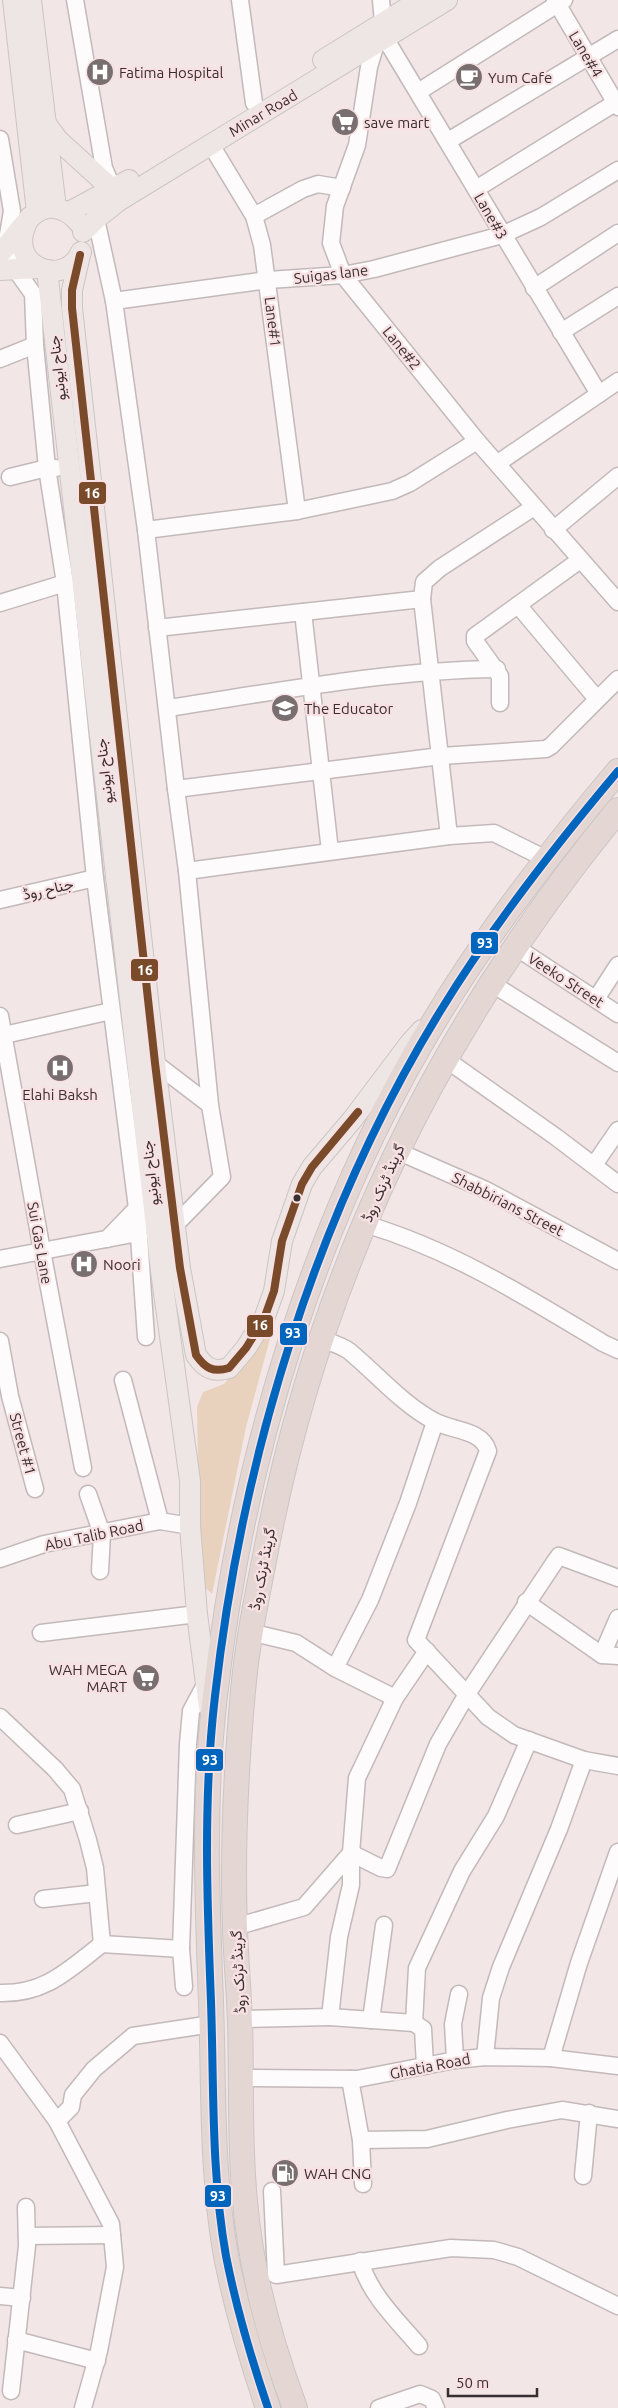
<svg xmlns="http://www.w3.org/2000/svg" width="618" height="2408" font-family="Ubuntu,Vazirmatn,sans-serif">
<rect width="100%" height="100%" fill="#f2e6e7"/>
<!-- green -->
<path fill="#e8d2bd" d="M274,1324L246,1427L212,1594L200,1583L197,1407L203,1392L224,1384Z"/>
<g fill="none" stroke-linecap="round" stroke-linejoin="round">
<!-- minor casing -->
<g stroke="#c3b9ba" stroke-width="19">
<g id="minor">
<path d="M75,0L104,168L113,189"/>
<path d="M240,0L254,103"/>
<path d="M381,0L383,22"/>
<path d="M555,0L618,107"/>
<path d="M385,38L599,394"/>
<path d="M376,43L369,67L357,145L335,206L331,243L343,275L477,441L618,602"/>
<path d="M418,92L564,0"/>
<path d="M0,139L12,211L6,247L8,259L33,294L35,345L47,468L65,583L95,878L137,1208L146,1337"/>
<path d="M448,141L618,39"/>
<path d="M211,145L254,216L262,245L297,511"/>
<path d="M476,189L618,101"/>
<path d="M254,216L303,189L318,184L342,188"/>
<path d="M96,219L114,301L146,530L176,789L187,871L210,1105L222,1177L176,1224"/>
<path d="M534,288L618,233"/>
<path d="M114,301L268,280L343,275L374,269L502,235L541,217L618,170"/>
<path d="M561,332L618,296"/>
<path d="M0,359L35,345"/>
<path d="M498,463L618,381"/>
<path d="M10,477L47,468H56"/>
<path d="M146,530L297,511L392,491L410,483L477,441"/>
<path d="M553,530L618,476"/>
<path d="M422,599L424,582L440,568L534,507"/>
<path d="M0,603L65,583"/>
<path d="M518,605L597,699"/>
<path d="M303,612L330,851"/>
<path d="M157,628L422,599L449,836L187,871"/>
<path d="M500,703V676L475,641V636L580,560"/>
<path d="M168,708C274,692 389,670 497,669"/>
<path d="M176,789L441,756L546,749L551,746L618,679"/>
<path d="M449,836L494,833L546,859"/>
<path d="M0,900L95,878"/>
<path d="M514,946L618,1014"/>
<path d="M491,983L618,1063"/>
<path d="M596,999L618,965"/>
<path d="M0,1016L42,1251L83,1468"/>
<path d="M0,1036L111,1011"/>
<path d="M444,1058L556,1137L618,1184"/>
<path d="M155,1063L210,1105"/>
<path d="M397,1151L486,1190L618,1261"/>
<path d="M594,1165L618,1130"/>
<path d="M365,1224C452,1250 525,1296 603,1343L618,1350"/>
<path d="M107,1239L137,1208"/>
<path d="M0,1259L138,1233"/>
<path d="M321,1339C329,1342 341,1345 349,1351C377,1374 402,1404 434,1421C451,1431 482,1429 488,1451L416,1640L488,1717L514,1735L584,1760L618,1766"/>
<path d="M0,1341L10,1396L35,1489"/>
<path d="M123,1380L160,1521"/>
<path d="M88,1494L102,1534L100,1571"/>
<path d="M0,1559L44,1544L160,1521L190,1526"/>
<path d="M526,1602L602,1655L618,1656"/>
<path d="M250,1632L296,1643L335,1668L395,1698"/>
<path d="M41,1633L197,1614"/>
<path d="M602,1655L618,1618"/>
<path d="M335,1668L370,1600L408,1503L435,1422"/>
<path d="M0,1717L55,1769L72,1789L88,1840L95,1868L102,1944"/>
<path d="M17,1825L80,1811"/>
<path d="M43,1899L97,1893"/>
<path d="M235,1927L304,1907L351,1853L381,1868L387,1869L438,1744L467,1694L556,1560L559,1556L618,1578"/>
<path d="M184,1987L181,1949L188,1744L191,1711L206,1683"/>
<path d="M0,1993C46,1994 68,1970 102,1944L181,1949"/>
<path d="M330,2017L414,2023L417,1968L462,1871L496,1816L529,1740"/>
<path d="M240,2019L330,2017L339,1937L351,1885V1853L357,1778L395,1698L427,1651"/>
<path d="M371,2020L384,1925"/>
<path d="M414,2023L423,2029L425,2066"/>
<path d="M0,2043L57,2121L111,2224L115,2267L99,2351L83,2408"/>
<path d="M485,2057L491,1998L501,1967L559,1829L584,1760"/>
<path d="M551,2058L579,1963L618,1852"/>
<path d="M455,2060L453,2024L459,1994"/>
<path d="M242,2078L357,2079L455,2060L485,2057L551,2058L618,2066"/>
<path d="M350,2079L361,2140L363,2184"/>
<path d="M57,2121L71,2107L73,2095L94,2069L133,2036L212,2024"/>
<path d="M361,2140L427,2139L507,2120L562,2110L618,2119"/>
<path d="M583,2176L589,2113"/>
<path d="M272,2191L276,2275L451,2248L494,2250L518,2257L618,2306"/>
<path d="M27,2236L112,2235"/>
<path d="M360,2261C370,2295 397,2320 419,2346"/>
<path d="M0,2296L22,2298"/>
<path d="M16,2340L97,2361"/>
<path d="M11,2391L27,2246L26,2207"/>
<path d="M379,2408L420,2394L432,2399L436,2408"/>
</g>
</g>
<!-- major casing -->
<g stroke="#cbc5c5" stroke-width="22">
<g id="major">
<path d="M13,0L37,212"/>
<path d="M31,0L56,208"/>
<path d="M323,60L420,0"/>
<path d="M45,122L58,140L113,190"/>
<path d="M69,212L129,180"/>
<path d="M30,217C0,266 65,290 81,252"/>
<path d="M83,232L96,219L120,200L447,0"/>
<path d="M0,253C17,238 32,200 59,209C68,212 73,215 78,222"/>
<path d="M80,255L72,290V308L155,1063L180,1268L196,1355C205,1368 213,1373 229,1368L246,1348L264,1319L274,1291L282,1241L302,1184L312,1167L352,1120L410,1043L422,1030"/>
<path d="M0,270L39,268"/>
<path d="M47,270L161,1271L190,1481V1526L197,1614L209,1707"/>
</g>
</g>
<!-- highway casing -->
<g stroke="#cbc5c5" stroke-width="26">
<g id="highway">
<path d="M268,2408C251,2358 236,2307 226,2256C211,2172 214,2087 211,2002C207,1901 203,1797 215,1696C242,1458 315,1214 441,1010C493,925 554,847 618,771"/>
<path d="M295,2408C270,2341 251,2272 245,2201C239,2142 242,2082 240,2023C239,1991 236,1960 235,1929C232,1850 236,1769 243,1691C247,1645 256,1601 265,1556C318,1274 436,1031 618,810"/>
</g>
</g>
<!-- minor -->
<use href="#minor" stroke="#fdfbfb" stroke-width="16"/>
<!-- major -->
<use href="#major" stroke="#eee6e4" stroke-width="20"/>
<!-- highway -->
<use href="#highway" stroke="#e4d7d3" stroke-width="24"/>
<!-- bus-1 casing -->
<g stroke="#f8e0e3" stroke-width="11">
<path id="bus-1" d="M80,255L72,290V308L155,1063L180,1268L196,1355C205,1368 213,1373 229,1368L246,1348L264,1319L274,1291L282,1241L302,1184L312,1167L358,1112"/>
</g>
<!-- bus-2 casing -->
<g stroke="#f8e0e3" stroke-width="11">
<path id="bus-2" d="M268,2408C251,2358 236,2307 226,2256C211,2172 214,2087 211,2002C207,1901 203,1797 215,1696C242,1458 315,1214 441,1010C493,925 554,847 618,771"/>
</g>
<!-- bus-1 -->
<use href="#bus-1" stroke="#7a4b2a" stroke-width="8"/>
<!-- bus-2 -->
<use href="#bus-2" stroke="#0065bd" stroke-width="8"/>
</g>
<!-- icons -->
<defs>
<g id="hospital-disc" transform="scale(1.4375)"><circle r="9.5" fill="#796f70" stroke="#f8e0e3"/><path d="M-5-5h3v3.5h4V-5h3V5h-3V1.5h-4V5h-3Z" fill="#fff"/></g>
<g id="cafe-disc" transform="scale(1.4375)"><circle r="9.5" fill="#796f70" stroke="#f8e0e3"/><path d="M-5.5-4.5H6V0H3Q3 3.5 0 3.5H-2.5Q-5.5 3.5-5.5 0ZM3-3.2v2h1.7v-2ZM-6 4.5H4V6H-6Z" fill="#fff"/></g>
<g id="supermarket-disc" transform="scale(1.4375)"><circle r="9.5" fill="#796f70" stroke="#f8e0e3"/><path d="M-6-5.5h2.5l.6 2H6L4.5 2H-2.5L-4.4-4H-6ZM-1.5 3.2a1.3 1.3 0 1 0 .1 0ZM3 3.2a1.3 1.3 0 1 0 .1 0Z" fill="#fff"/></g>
<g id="school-disc" transform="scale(1.4375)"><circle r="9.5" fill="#796f70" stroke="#f8e0e3"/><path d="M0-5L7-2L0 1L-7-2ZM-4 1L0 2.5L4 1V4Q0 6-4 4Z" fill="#fff"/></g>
<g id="fuel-disc" transform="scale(1.4375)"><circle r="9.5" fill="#796f70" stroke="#f8e0e3"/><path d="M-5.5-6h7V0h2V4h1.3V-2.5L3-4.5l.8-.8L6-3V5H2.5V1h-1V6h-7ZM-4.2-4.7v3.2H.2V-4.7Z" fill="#fff"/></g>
</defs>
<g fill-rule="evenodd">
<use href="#hospital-disc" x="100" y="72"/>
<use href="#cafe-disc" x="469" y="77"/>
<use href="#supermarket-disc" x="345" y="122"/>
<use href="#school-disc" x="285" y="708"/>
<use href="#hospital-disc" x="60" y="1068"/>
<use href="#hospital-disc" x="84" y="1264"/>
<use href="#supermarket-disc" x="146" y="1678"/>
<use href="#fuel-disc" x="285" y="2173"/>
</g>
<!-- markers -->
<circle fill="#382f30" stroke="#f8e0e3" stroke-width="2" cx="297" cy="1198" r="4.5"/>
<g text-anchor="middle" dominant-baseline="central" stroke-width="4.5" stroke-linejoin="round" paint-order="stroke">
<!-- street labels -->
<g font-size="15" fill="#382f30" stroke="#f8e0e3">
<text transform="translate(586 54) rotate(59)">Lane#4</text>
<text transform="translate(263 113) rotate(-31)">Minar Road</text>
<text transform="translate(491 216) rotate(60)">Lane#3</text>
<text transform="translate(331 274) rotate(-7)">Suigas lane</text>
<text transform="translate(273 322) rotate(83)">Lane#1</text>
<text transform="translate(402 348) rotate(51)">Lane#2</text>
<text transform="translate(57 368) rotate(-96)">جناح ایونیو</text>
<text transform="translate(104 771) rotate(-96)">جناح ایونیو</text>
<text transform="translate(48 889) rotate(-13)">جناح روڈ</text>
<text transform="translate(566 980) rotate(33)">Veeko Street</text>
<text transform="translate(150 1173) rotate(-96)">جناح ایونیو</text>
<text transform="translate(383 1183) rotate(-66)">گرینڈ ٹرنک روڈ</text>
<text transform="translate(508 1204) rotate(27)">Shabbirians Street</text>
<text transform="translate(40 1243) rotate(80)">Sui Gas Lane</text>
<text transform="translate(23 1444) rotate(75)">Street #1</text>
<text transform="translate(94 1535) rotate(-12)">Abu Talib Road</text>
<text transform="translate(262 1569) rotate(-79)">گرینڈ ٹرنک روڈ</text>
<text transform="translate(238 1972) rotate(-93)">گرینڈ ٹرنک روڈ</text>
<text transform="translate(430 2066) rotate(-11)">Ghatia Road</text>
</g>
<!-- poi labels -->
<g font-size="15" fill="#382f30" stroke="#f8e0e3" text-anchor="start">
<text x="119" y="72">Fatima Hospital</text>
<text x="488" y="77">Yum Cafe</text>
<text x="364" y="122">save mart</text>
<text x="304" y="708">The Educator</text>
<text x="60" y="1094" text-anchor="middle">Elahi Baksh</text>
<text x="103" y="1264">Noori</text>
<text x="127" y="1669" text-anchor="end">WAH MEGA<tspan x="127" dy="17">MART</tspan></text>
<text x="304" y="2173">WAH CNG</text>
</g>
</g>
<g stroke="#f8e0e3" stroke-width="2">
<rect x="78" y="481" width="29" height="24" rx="5" fill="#7a4b2a"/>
<rect x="470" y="931" width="29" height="24" rx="5" fill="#0065bd"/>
<rect x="130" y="958" width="29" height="24" rx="5" fill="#7a4b2a"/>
<rect x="246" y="1314" width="28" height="24" rx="5" fill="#7a4b2a"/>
<rect x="279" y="1322" width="29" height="24" rx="5" fill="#0065bd"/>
<rect x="195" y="1748" width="29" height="24" rx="5" fill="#0065bd"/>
<rect x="204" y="2184" width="28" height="24" rx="5" fill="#0065bd"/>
</g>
<g font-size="14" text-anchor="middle" font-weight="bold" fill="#fff">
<text x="92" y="498">16</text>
<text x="485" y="948">93</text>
<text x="145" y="975">16</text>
<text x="260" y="1330">16</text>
<text x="293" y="1338">93</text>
<text x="210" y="1765">93</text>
<text x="218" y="2201">93</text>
</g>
<!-- scale -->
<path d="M448 2388v8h89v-8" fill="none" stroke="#382f30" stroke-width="2.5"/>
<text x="456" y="2388" font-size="15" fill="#382f30" stroke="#f8e0e3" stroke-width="4" paint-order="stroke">50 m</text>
</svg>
